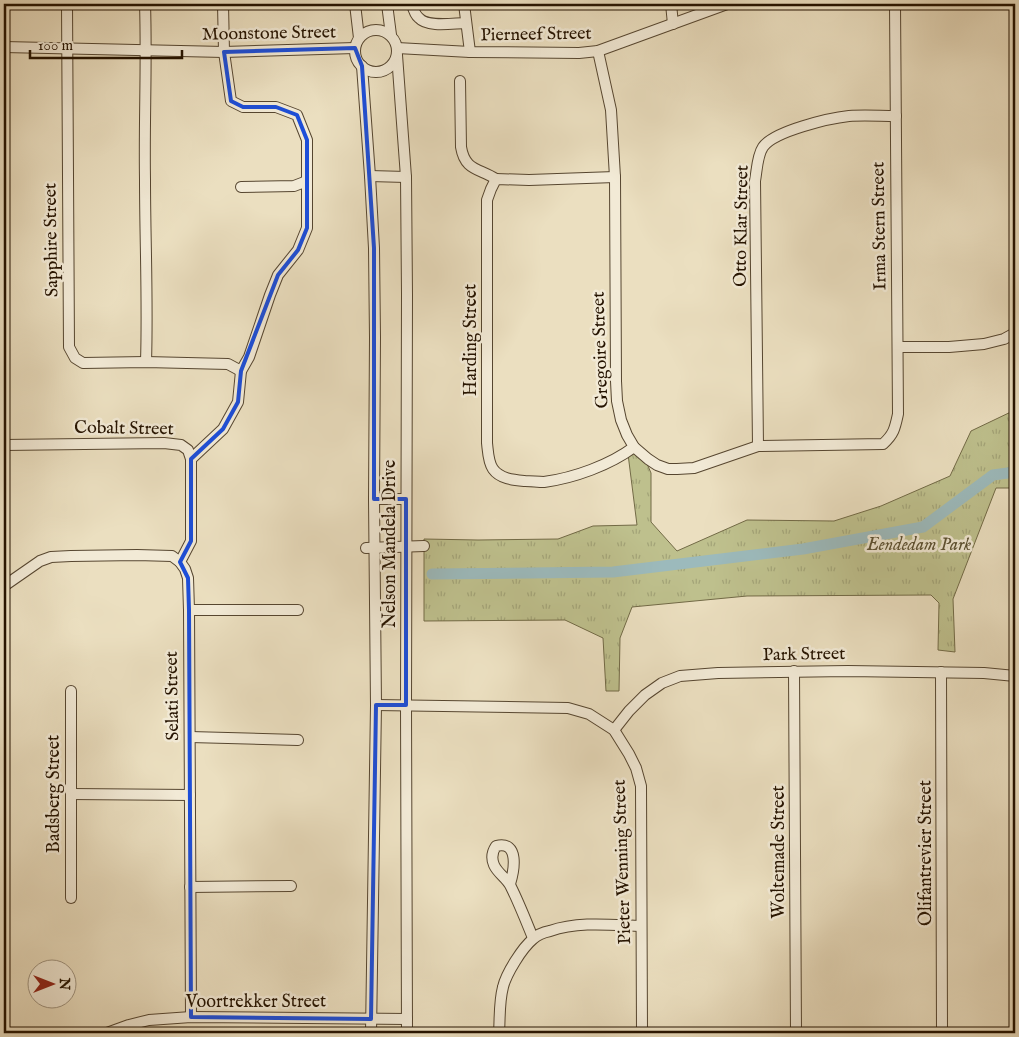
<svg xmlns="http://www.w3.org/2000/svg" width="1019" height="1037" font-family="'IM FELL English',serif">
<defs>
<pattern id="park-tufts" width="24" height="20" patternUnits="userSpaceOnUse" patternTransform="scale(1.25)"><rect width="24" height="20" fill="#bec08d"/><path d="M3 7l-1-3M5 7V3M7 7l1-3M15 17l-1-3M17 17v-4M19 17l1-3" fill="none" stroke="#a3a478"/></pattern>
</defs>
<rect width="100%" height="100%" fill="#ebdfc0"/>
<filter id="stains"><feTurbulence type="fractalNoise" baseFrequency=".004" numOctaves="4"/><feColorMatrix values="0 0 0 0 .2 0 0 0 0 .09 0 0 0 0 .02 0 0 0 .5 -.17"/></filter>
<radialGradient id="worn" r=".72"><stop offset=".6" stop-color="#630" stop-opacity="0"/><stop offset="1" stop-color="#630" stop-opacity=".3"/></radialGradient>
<!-- park -->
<path fill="url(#park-tufts)" stroke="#726a46" d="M1015,410V488H996L953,599L955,652L938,650L939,603L931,595L747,596L632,607L620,638L619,691H606L603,638L565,620L424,621V539L478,540L558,539L593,526L637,525L628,454L642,452L651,473V522L677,551L747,520L834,521L881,506L950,476L971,431Z"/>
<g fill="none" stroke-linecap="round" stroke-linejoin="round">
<!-- canal -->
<path stroke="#9cbabc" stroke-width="11" d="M432,574L613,572L803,549L923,527L993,475L1015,472"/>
<!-- minor casing -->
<g stroke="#564630" stroke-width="12">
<g id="minor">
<path d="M67,4L69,347L75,358L83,363L146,362L228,364L241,371"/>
<path d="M145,4C147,62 144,120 145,179C145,240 148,301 146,362"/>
<path d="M223,4L224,52L231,101L243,107H276L297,115L307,140V181L294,186L241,187"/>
<path d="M355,4L359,38"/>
<path d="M387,4L391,35"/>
<path d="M412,4C413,8 415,15 419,18C428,28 454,23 466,23"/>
<path d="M464,4L470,52"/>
<path d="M671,4L673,24"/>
<circle cx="376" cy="51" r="21"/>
<path d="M4,47L224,52L355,48"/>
<path d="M397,48L470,52L579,53L598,51L727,4"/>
<path d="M598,51L611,110L615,177L616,381L617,401L621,420L627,435L634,447L648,459L657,465L668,469H677L694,468L758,446L883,444C894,434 895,428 898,414L895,4"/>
<path d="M397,55L406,177L407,294L406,705L407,1033"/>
<path d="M362,66L370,176L374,248L375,337L374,499L376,705L371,1033"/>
<path d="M460,81L461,147C465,171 479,168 496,179"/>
<path d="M370,176L406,177"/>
<path d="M615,177L529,180L496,179L491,189L487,200V443C488,451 488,462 493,469C500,479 514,480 525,481C531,481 538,482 544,482C574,478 610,465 634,447"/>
<path d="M898,347H949L984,344L1004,339L1015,333"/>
<path d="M4,445L164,443L181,445L188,450L191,459V541L180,562"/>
<path d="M758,446L755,181C757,170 757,156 763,147C774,131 830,118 849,116C864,115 880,116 896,116"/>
<path d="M191,459L223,429L238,402L241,371L249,357L270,295L278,275L298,250L307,228V181"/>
<path d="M374,499H406"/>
<path d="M366,548L424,546"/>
<path d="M4,586L40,561L51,557L71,556L137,555L172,556L180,562L185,569L188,578L189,610L191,1017"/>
<path d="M189,610H298"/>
<path d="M794,671L796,1033"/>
<path d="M941,672L942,1033"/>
<path d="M71,691V898"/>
<path d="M376,705L568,708L589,714L614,730L629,754L636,768L641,786L642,1033"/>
<path d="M614,730L629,711L645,695L662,683L680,676L718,673L848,671L984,673L1015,676"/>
<path d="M190,737L298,740"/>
<path d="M71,794L190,795"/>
<path d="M510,884C514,871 520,840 496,846C492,852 491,858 494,865C498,874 507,878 511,887C519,903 526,921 533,938"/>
<path d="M190,887L291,886"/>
<path d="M107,1033L129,1025L149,1020L191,1017L407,1019"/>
<path d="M499,1033C500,1018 499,1002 503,987C506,974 522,948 533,939C537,935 545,932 550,931C579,921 611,925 641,926"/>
</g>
</g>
<!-- minor -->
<use href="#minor" stroke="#f2ead6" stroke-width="10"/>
</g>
<!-- marked area -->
<path fill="none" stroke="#1d4ed8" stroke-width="4" stroke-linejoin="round" d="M355,48L362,66L374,248V499H406V705H376L371,1019L191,1017L189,610L188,578L180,562L191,541V459L223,429L238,402L241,371L278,275L298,250L307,228V140L297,115L276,107H243L231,101L224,52Z"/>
<g text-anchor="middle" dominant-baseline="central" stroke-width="5" stroke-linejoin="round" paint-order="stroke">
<!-- street labels -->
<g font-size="18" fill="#251300" stroke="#f2ead6">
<text transform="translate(269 34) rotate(-1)">Moonstone Street</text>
<text transform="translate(536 35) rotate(-1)">Pierneef Street</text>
<text transform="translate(742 226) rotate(-89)">Otto Klar Street</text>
<text transform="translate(880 226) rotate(-91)">Irma Stern Street</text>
<text transform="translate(52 240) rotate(-91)">Sapphire Street</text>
<text transform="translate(471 340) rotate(-90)">Harding Street</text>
<text transform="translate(601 350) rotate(-92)">Gregoire Street</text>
<text transform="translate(124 429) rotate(1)">Cobalt Street</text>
<text transform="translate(390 544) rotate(-90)">Nelson Mandela Drive</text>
<text transform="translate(804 655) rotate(-1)">Park Street</text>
<text transform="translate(173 696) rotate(-91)">Selati Street</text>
<text transform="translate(54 794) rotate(-90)">Badsberg Street</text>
<text transform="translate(779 852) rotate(-90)">Woltemade Street</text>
<text transform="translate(926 853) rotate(-90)">Olifantrevier Street</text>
<text transform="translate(623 862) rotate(-92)">Pieter Wenning Street</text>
<text x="256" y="1002">Voortrekker Street</text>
</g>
<!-- park labels -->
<g font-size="18" font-style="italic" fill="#5b5031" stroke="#f2ead6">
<text x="919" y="545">Eendedam Park</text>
</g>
</g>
<!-- margin -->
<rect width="1019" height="1037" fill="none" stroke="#ebdfc0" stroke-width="20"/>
<rect x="5" y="5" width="1009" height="1027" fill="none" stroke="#251300" stroke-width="2.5"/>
<rect x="10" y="10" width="999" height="1017" fill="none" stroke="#251300"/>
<!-- north arrow -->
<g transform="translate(52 984) rotate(90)"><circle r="24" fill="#f2ead6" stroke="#a09480"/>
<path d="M0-4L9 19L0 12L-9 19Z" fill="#8f2418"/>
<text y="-8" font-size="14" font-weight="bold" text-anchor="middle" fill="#251300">N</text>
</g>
<!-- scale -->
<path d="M30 50v8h152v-8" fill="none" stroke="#251300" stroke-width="2.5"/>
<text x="38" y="50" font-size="15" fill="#251300" stroke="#f2ead6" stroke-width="4" paint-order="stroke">100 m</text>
<rect width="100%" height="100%" filter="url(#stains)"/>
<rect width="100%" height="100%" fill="url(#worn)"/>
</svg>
